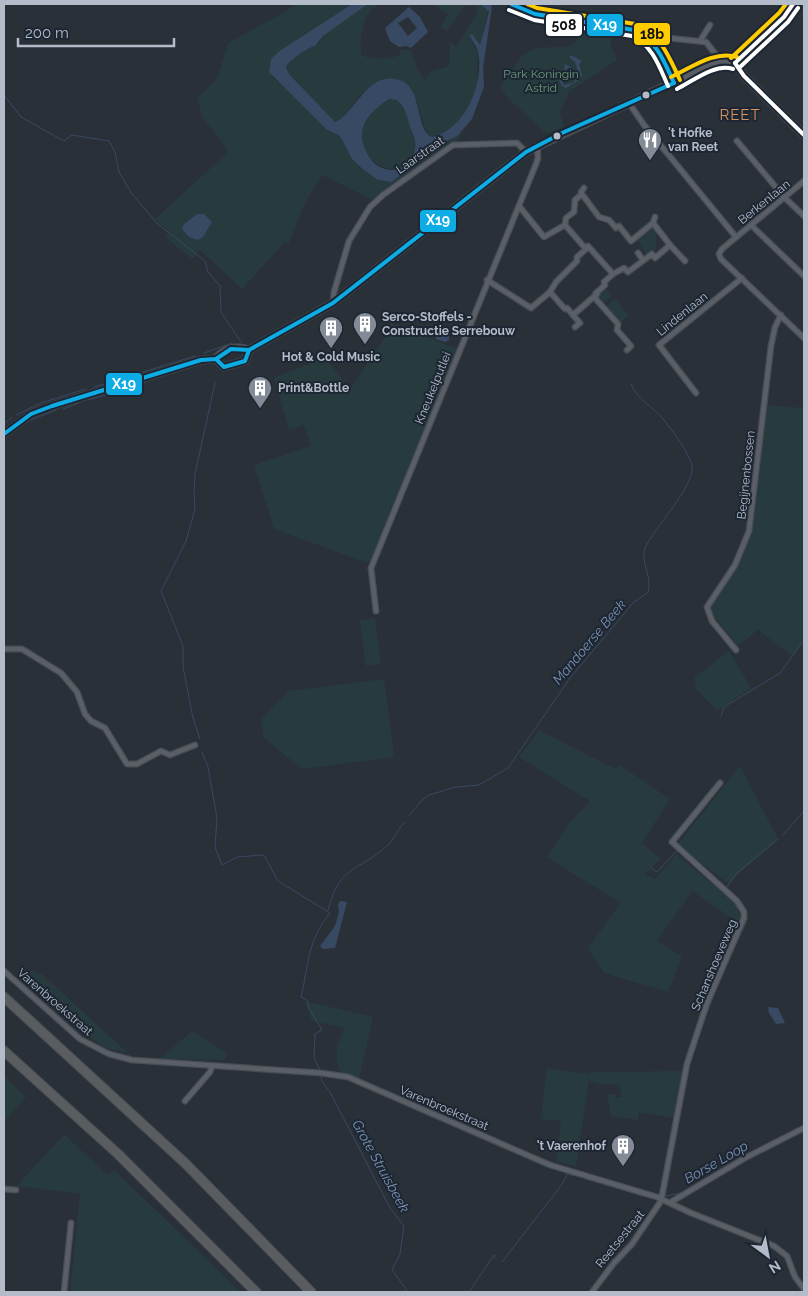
<svg xmlns="http://www.w3.org/2000/svg" width="808" height="1296" font-family="Raleway,sans-serif">
<rect width="100%" height="100%" fill="#2a3038"/>
<!-- green -->
<g fill="#273a3e">
<path d="M296,4H352L278,52L271,59L272,77L285,87L327,130L340,136L357,163L378,180L392,182L433,148L446,143L464,129L456,143L443,150L375,201L322,175L305,203L289,243L285,242L242,289L200,250L192,259L165,237L170,232L155,219L228,152L220,139L203,119L197,98L217,79L228,43L285,12Z"/>
<path d="M368,4H379C376,6 372,9 370,12C362,21 359,44 362,55C369,60 394,60 400,54L401,50H411L419,72L425,80L431,71L449,66L450,42L456,47L478,11L475,5L465,6L447,31L441,27L448,14L433,4H481L488,10L480,46L471,33L469,36L478,53L477,88L461,121L439,135L430,137L424,126L417,101L380,82L359,96L344,117L335,122L289,74L286,67L288,63L308,47L318,44L323,36Z"/>
<path d="M581,26L612,31L610,44L617,60L569,92L560,113L564,127L546,134L506,96L500,86C512,76 514,59 529,51C540,44 571,51 577,41C579,37 580,30 581,26Z"/>
<path d="M389,99L397,100C405,106 416,140 417,150C405,198 318,145 389,99Z"/>
<path d="M653,228L656,232V249L647,255L637,240Z"/>
<path d="M605,288L612,296L602,304L598,298V294Z"/>
<path d="M614,298L629,315L620,323L606,307Z"/>
<path d="M390,323L458,349L372,560L367,563L274,529L254,465L311,446L304,425L289,430L274,378L325,357L350,389L390,330Z"/>
<path d="M767,405L804,408V639L792,656L758,630L738,646L709,609L735,564L755,512Z"/>
<path d="M375,618L381,664L366,666L360,620Z"/>
<path d="M729,651L751,688L717,711L696,689L694,678Z"/>
<path d="M384,679L394,757L302,769L264,738L261,720L288,691Z"/>
<path d="M539,730L616,769L618,764L670,799L642,843L661,859L645,874L655,879L676,854L735,903L741,917L739,923L692,891L657,941L682,956L668,992L604,973L588,949L620,903L547,857L568,825L590,801L519,757Z"/>
<path d="M740,766L778,839L728,883L677,845Z"/>
<path d="M29,970L43,975L128,1053L104,1048L63,1017L18,976Z"/>
<path d="M305,1001L373,1017L359,1079L342,1074C332,1058 337,1043 345,1028L312,1021Z"/>
<path d="M192,1031L227,1053L225,1060L160,1059Z"/>
<path d="M547,1068L590,1074V1072L683,1071L675,1118L639,1112L638,1120L611,1116L607,1094H615L616,1098L622,1097L619,1084L605,1085L589,1081L576,1166L556,1162L561,1121L541,1119Z"/>
<path d="M4,1076L26,1097L4,1122Z"/>
<path d="M64,1134L107,1175L114,1170L241,1292H70L80,1194L17,1186Z"/>
</g>
<!-- water -->
<g fill="#384963" fill-rule="evenodd">
<path d="M352,4H368L323,36L316,45C308,48 290,59 286,67L289,74L335,122C355,114 366,74 395,79C425,83 413,128 432,137C465,130 485,82 478,51C476,45 471,40 469,34L473,35L480,45L489,12L481,4H490L492,7L483,68L484,87L472,119L457,136L433,148L392,182L378,180L364,170L352,159L340,136L327,130L269,72L271,59L278,52ZM389,99L397,100C408,109 407,122 413,134C423,156 401,178 380,167C374,164 370,159 367,153C354,129 368,113 389,99Z"/>
<path d="M409,7L420,17L428,32L411,48L406,46L399,47L390,41L385,28ZM408,17L417,28L408,36L398,23Z"/>
<path d="M571,55L582,61L579,64L582,75L576,82L566,88L562,86L558,79L564,73L565,64L572,68H567L568,72L561,79L564,85L573,83L579,75L575,62L569,57Z"/>
<path d="M197,214H204L212,222L203,237L198,240L189,237L182,229L183,225Z"/>
<path d="M440,331L449,335V340L445,342L436,339V335Z"/>
<path d="M340,901L347,902L335,948L323,949L320,946L335,926L339,912L338,905Z"/>
<path d="M768,1007L778,1008L785,1023L776,1024L769,1013Z"/>
</g>
<g fill="none" stroke-linecap="round" stroke-linejoin="round">
<!-- stream -->
<g stroke="#384963" stroke-width="1">
<path d="M4,95L21,117L62,140L64,141L72,135L109,141L115,152L119,172L132,194L158,224L205,261L208,272L220,286L221,312L241,342"/>
<path d="M204,353L232,343"/>
<path d="M94,387L195,356"/>
<path d="M119,391L146,382"/>
<path d="M88,400L113,393"/>
<path d="M63,409L79,403"/>
<path d="M16,415L41,403L86,389"/>
<path d="M4,424L12,417"/>
<path d="M17,428L31,420L56,410"/>
<path d="M376,563L404,494"/>
<path d="M721,716L724,707L780,673L802,643"/>
<path d="M200,739L193,718L183,667V646L161,591L186,541L195,509L194,494L195,474L215,383"/>
<path d="M202,752L208,767L217,818L215,847L222,865L237,857L262,855L265,857L278,881L330,913C307,941 309,964 301,997L307,1000L309,1008L322,1030L315,1034L314,1058L321,1072"/>
<path d="M409,816L421,801L429,795L456,787L479,785L508,768L570,678L633,603L648,592C653,577 640,563 645,548C654,528 695,486 692,466C690,454 672,430 664,420C653,406 638,401 631,384"/>
<path d="M783,835L804,811"/>
<path d="M651,868L657,872L677,850L700,870"/>
<path d="M726,888L736,874L778,839"/>
<path d="M729,890L745,909"/>
<path d="M328,910C340,865 355,873 386,847C394,840 398,830 404,822"/>
<path d="M699,1034L718,984L746,922V913"/>
<path d="M321,1076L322,1081L330,1092L390,1208L404,1226L400,1254L392,1270L408,1292"/>
<path d="M778,1138L804,1125"/>
<path d="M670,1169L672,1152"/>
<path d="M586,1179L643,1196"/>
<path d="M667,1186L668,1179"/>
<path d="M666,1196L681,1193L774,1140"/>
<path d="M502,1262L563,1183L567,1174L576,1176"/>
<path d="M469,1292L494,1255L495,1257"/>
</g>
<!-- street casing -->
<g stroke="#484c53" stroke-width="7">
<g id="street">
<path d="M651,39L659,37L706,42L720,60"/>
<path d="M700,41L710,25"/>
<path d="M629,103L644,125L736,237"/>
<path d="M737,141L785,198L804,216"/>
<path d="M804,181L722,249L719,254L721,259L804,338"/>
<path d="M582,194L599,217L609,220L616,228L619,226L631,241L653,223L655,217"/>
<path d="M519,206L544,237L565,225L566,218L574,212L575,200L582,194L581,192L584,188"/>
<path d="M653,223L670,245"/>
<path d="M565,225L586,249L577,257V261L556,282L550,292L565,309L567,308L573,315L597,294L596,293L605,285L604,282L613,274"/>
<path d="M751,225L804,276"/>
<path d="M586,249L588,246L613,274L624,268L628,272L652,254L655,258L670,245L685,261"/>
<path d="M638,253L643,260"/>
<path d="M487,280L531,308L550,292"/>
<path d="M594,297L618,324L617,330L631,346L627,350"/>
<path d="M333,303L334,292L349,241L370,207L383,195L453,145L517,143L526,152"/>
<path d="M573,315L580,323L575,327"/>
<path d="M696,393L659,345L742,278"/>
<path d="M376,611L371,568L536,164L538,158L537,146"/>
<path d="M4,649H22L61,673L77,692L85,714L91,721L105,728L127,764H137L161,751L170,755L195,745"/>
<path d="M736,650L712,621L707,607L735,565L749,531L771,346L775,327L781,315"/>
<path d="M4,971L80,1039L109,1054L132,1060L321,1073L348,1077L550,1165L657,1197L691,1213L774,1246L787,1256L795,1277L804,1289"/>
<path d="M185,1101L210,1072L212,1066"/>
<path d="M4,1189L16,1190"/>
<path d="M671,1202L745,1158L804,1128"/>
<path d="M64,1292L71,1223"/>
<path d="M592,1292L614,1263L632,1244L661,1201L687,1064L707,1003L744,918V912L737,901L672,842L720,783"/>
</g>
</g>
<!-- secondary casing -->
<g stroke="#484c53" stroke-width="9">
<g id="secondary">
<path d="M511,4L535,14L634,30C659,39 663,61 674,83"/>
<path d="M735,63L784,17L793,4"/>
<path d="M216,359L224,367L245,361L249,350L333,303L526,152L720,60C733,59 737,65 744,76L804,135"/>
<path d="M4,434L31,414L52,406L201,360L216,359C222,349 238,345 249,350"/>
</g>
</g>
<!-- highway casing -->
<g stroke="#474c53" stroke-width="11">
<g id="highway">
<path d="M4,997L186,1164L311,1292"/>
<path d="M4,1051L118,1154L256,1292"/>
</g>
</g>
<!-- street -->
<use href="#street" stroke="#5a5e66" stroke-width="4.5"/>
<!-- secondary -->
<use href="#secondary" stroke="#595d64" stroke-width="6"/>
<!-- highway -->
<use href="#highway" stroke="#5a5d60" stroke-width="9"/>
<!-- bus-1 casing -->
<g stroke="#1d2633" stroke-width="8">
<g id="bus-1">
<path d="M511,4L535,14L634,30C657,41 664,61 674,83"/>
<path d="M216,359L224,367L245,361L249,350L333,303L526,152L562,133L674,83"/>
<path d="M4,434L31,414L52,406L201,360L216,359L231,349L249,350"/>
</g>
</g>
<!-- bus-2 casing -->
<g stroke="#1d2633" stroke-width="8">
<g id="bus-2">
<path d="M509,10L534,20L632,36C653,46 659,66 668,86"/>
<path d="M739,68L788,22L798,8"/>
<path d="M677,89C693,81 715,63 733,69"/>
</g>
</g>
<!-- bus-3 casing -->
<g stroke="#1d2633" stroke-width="8">
<g id="bus-3">
<path d="M527,4L537,8L635,24C661,34 669,57 680,80"/>
<path d="M731,58L779,13L786,4"/>
<path d="M671,77C691,68 714,50 737,57"/>
</g>
</g>
<!-- bus-4 casing -->
<g stroke="#1d2633" stroke-width="8">
<g id="bus-4">
<path d="M735,63L744,76L804,135"/>
<path d="M735,63L784,17L793,4"/>
</g>
</g>
<!-- bus-1 -->
<use href="#bus-1" stroke="#0dace5" stroke-width="4"/>
<!-- bus-2 -->
<use href="#bus-2" stroke="#fff" stroke-width="4"/>
<!-- bus-3 -->
<use href="#bus-3" stroke="#fc0" stroke-width="4"/>
<!-- bus-4 -->
<use href="#bus-4" stroke="#fff" stroke-width="4"/>
</g>
<!-- icons -->
<defs>
<g id="restaurant-pin" transform="scale(1.25)"><path d="M0 17L-7.5 6A9.5 9.5 0 1 1 7.5 6Z" fill="#848b96" stroke="#1d2633"/><path d="M-5-6h1v4h1v-4h1v4h1v-4h1v5L-1.5 .5V6h-2V.5L-5-1ZM5-6V6H3V1.5H1.5Q1.5-4 5-6Z" fill="#fff"/></g>
<g id="building-pin" transform="scale(1.25)"><path d="M0 17L-7.5 6A9.5 9.5 0 1 1 7.5 6Z" fill="#848b96" stroke="#1d2633"/><path d="M-4-6H4V6H1V3H-1V6H-4ZM-2.5-4.3h1.7v1.8h-1.7ZM.8-4.3h1.7v1.8H.8ZM-2.5-1h1.7V.8h-1.7ZM.8-1h1.7V.8H.8Z" fill="#fff"/></g>
</defs>
<g fill-rule="evenodd">
<use href="#restaurant-pin" x="650" y="140"/>
<use href="#building-pin" x="365" y="324"/>
<use href="#building-pin" x="331" y="328"/>
<use href="#building-pin" x="260" y="388"/>
<use href="#building-pin" x="623" y="1146"/>
</g>
<!-- markers -->
<g fill="#b4bcc9" stroke="#1d2633" stroke-width="2">
<circle cx="646" cy="95" r="4.5"/>
<circle cx="557" cy="136" r="4.5"/>
</g>
<g text-anchor="middle" dominant-baseline="central" stroke-width="4" stroke-linejoin="round" paint-order="stroke">
<!-- park labels -->
<g font-size="12" fill="#6b9a76" stroke="#1d2633">
<text x="541" y="74">Park Koningin<tspan x="541" dy="14">Astrid</tspan></text>
</g>
<!-- poi labels -->
<g font-size="12" font-weight="bold" fill="#b4bcc9" stroke="#1d2633" text-anchor="start">
<text x="668" y="133">'t Hofke<tspan x="668" dy="14">van Reet</tspan></text>
<text x="382" y="317">Serco-Stoffels -<tspan x="382" dy="14">Constructie Serrebouw</tspan></text>
<text x="331" y="357" text-anchor="middle">Hot &amp; Cold Music</text>
<text x="278" y="388">Print&amp;Bottle</text>
<text x="606" y="1146" text-anchor="end">'t Vaerenhof</text>
</g>
<!-- street labels -->
<g font-size="12" fill="#b4bcc9" stroke="#1d2633">
<text transform="translate(420 155) rotate(-35)">Laarstraat</text>
<text transform="translate(764 202) rotate(-39)">Berkenlaan</text>
<text transform="translate(682 314) rotate(-39)">Lindenlaan</text>
<text transform="translate(433 388) rotate(-68)">Kneukelputlei</text>
<text transform="translate(746 475) rotate(-84)">Begijnenbossen</text>
<text transform="translate(714 965) rotate(-67)">Schanshoeveweg</text>
<text transform="translate(55 1002) rotate(41)">Varenbroekstraat</text>
<text transform="translate(444 1108) rotate(23)">Varenbroekstraat</text>
<text transform="translate(620 1239) rotate(-51)">Reetsestraat</text>
</g>
<!-- water labels -->
<g font-size="14" font-style="italic" fill="#7c92b1" stroke="#1d2633">
<text transform="translate(589 642) rotate(-50)">Mandoerse Beek</text>
<text transform="translate(716 1162) rotate(-30)">Borse Loop</text>
<text transform="translate(381 1166) rotate(61)">Grote Struisbeek</text>
</g>
<!-- quarter labels -->
<g font-size="15" letter-spacing="1" fill="#d59563" stroke="#1d2633">
<text x="740" y="115">REET</text>
</g>
</g>
<g stroke="#1d2633" stroke-width="2">
<rect x="545" y="13" width="38" height="24" rx="5" fill="#fff"/>
<rect x="586" y="13" width="38" height="24" rx="5" fill="#0dace5"/>
<rect x="633" y="22" width="38" height="24" rx="5" fill="#fc0"/>
<rect x="419" y="209" width="38" height="24" rx="5" fill="#0dace5"/>
<rect x="105" y="372" width="38" height="24" rx="5" fill="#0dace5"/>
</g>
<g font-size="14" text-anchor="middle" font-weight="bold" fill="#fff">
<text x="605" y="30">X19</text>
<text x="438" y="225">X19</text>
<text x="124" y="389">X19</text>
</g>
<g font-size="14" text-anchor="middle" font-weight="bold" fill="#111">
<text x="564" y="30">508</text>
<text x="652" y="39">18b</text>
</g>
<!-- border -->
<rect width="808" height="1296" fill="none" stroke="#b4bcc9" stroke-width="10"/>
<!-- north arrow -->
<g transform="translate(768 1256) rotate(148)" stroke="#1d2633" stroke-width="4" paint-order="stroke">
<path d="M0-4L9 19L0 12L-9 19Z" fill="#b4bcc9"/>
<text y="-8" font-size="14" font-weight="bold" text-anchor="middle" fill="#b4bcc9">N</text>
</g>
<!-- scale -->
<path d="M18 38v8h156v-8" fill="none" stroke="#b4bcc9" stroke-width="2.5"/>
<text x="25" y="38" font-size="15" fill="#b4bcc9" stroke="#1d2633" stroke-width="4" paint-order="stroke">200 m</text>
</svg>
